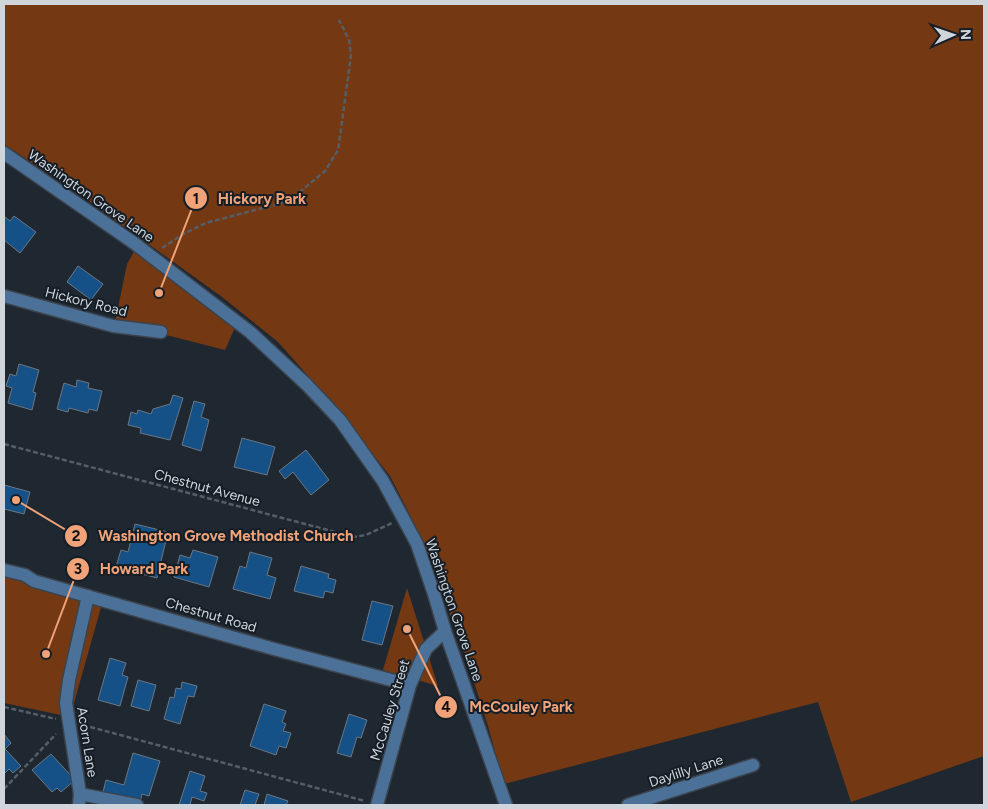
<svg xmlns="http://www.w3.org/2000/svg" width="988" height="809" font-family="Figtree,sans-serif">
<rect width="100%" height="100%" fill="#1f2731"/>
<!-- green -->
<g fill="#743913">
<path d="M4,4H984V756L851,802L818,702L504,784L488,726L466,657L429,558L408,511L390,476L334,405L278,342L222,297L86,199L4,144Z"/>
<path d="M136,248L237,323L225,350L115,322L127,264Z"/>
<path d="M4,576L102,604L70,717L4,703Z"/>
<path d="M407,588L438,686L383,670Z"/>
</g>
<!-- building -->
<g fill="#155087" stroke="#6c7782">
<path d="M4,216L10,221L14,216L36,232L20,253L4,240Z"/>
<path d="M78,266L103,284L91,300L67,282Z"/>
<path d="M19,364L39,370L33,392L36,393L32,410L8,403L12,388L6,386L10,374L16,376Z"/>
<path d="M77,380L89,383L88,388L102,391L97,411L89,409L88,413L69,408L68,412L57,409L64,383L76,387Z"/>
<path d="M173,395L183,398L170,440L140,433L141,428L128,425L131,412L137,414L138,410L151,414L153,409L170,404Z"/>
<path d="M194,401L205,404L201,417L209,420L201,451L182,445Z"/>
<path d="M242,438L275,447L267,475L234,467Z"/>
<path d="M306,450L329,480L311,495L293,472L285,479L279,471Z"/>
<path d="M4,485L30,492L24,514L4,509Z"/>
<path d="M135,524L168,532L157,578L116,567L121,550L128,552Z"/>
<path d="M193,550L218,557L209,587L174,577L180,555L190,558Z"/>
<path d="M250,552L272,558L267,575L276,578L270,599L233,589L240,566L246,568Z"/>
<path d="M301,566L329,574L328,578L336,580L333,593L325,591L323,598L294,591Z"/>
<path d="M372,601L393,606L382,645L362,640Z"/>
<path d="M110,658L126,663L122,675L128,677L120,706L98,700Z"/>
<path d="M138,680L156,685L149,711L131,706Z"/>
<path d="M182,682L197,686L194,697L188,696L180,724L164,719L170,697L174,698L176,688L181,689Z"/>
<path d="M264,704L286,711L282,722L286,724L283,731L291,733L286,748L279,746L276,755L250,746Z"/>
<path d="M349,714L367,720L361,738L357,737L351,757L337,753Z"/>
<path d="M4,734L11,743L5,749L21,766L13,773L9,769L4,774Z"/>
<path d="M133,753L160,761L149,796L142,794L140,803L103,792L106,780L124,785Z"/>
<path d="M51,754L75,780L61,792L57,788L52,792L32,770Z"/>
<path d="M190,771L205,776L200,791L207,793L204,801L192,797L190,805H179Z"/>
<path d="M245,790L259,794L255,805H240Z"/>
<path d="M267,794L288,801L286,805H264Z"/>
</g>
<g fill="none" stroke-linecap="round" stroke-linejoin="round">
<!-- minor casing -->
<g stroke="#3b434c" stroke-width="15">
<g id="minor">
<path d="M4,153L134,243L250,332L307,385L340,420L383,481L417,544L434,594L445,631L506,805"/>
<path d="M4,296L113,326L161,332"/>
<path d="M4,570L25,575L34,581L274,649L410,685"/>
<path d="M80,794L137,805"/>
<path d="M79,805L80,794L66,703L69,680L88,596"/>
<path d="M377,805L410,685L426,649L445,631"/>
<path d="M628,805L753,765"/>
</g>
</g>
<!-- path -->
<g stroke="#555d66" stroke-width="2.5" stroke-dasharray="5 2.5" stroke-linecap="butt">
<path d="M162,248L185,233L206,223L289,201L325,171L338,150L342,122L351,55L349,40L339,20"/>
<path d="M4,444L354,537L366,535L392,523"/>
<path d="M4,707L56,719"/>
<path d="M83,725L365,801"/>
<path d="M4,789L56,734"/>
</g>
<!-- minor -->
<use href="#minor" stroke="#4c7199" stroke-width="12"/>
</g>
<g text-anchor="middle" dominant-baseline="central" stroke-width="4" stroke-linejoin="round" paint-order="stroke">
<!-- street labels -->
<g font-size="14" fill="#cfd5db" stroke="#151e27">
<text transform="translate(91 196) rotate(35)">Washington Grove Lane</text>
<text transform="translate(86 302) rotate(14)">Hickory Road</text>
<text transform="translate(207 488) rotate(15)">Chestnut Avenue</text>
<text transform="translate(454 610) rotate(71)">Washington Grove Lane</text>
<text transform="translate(211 615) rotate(16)">Chestnut Road</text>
<text transform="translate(390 710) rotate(-73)">McCauley Street</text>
<text transform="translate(87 742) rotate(81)">Acorn Lane</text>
<text transform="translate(686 771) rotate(-18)">Daylilly Lane</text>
</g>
</g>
<!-- callouts -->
<path fill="none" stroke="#f0a378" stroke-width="2" d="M159 293L196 198M16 500L76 536M46 654L78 569M407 629L446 707"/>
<g fill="#f0a378" stroke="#151e27" stroke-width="2">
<circle cx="159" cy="293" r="5"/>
<circle cx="16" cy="500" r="5"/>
<circle cx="46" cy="654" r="5"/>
<circle cx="407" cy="629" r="5"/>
<circle cx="196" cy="198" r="12"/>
<circle cx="76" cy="536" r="12"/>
<circle cx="78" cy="569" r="12"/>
<circle cx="446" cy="707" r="12"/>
</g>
<g font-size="15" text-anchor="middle" font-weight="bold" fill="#111">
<text x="196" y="204">1</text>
<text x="76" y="541">2</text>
<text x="78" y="574">3</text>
<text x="446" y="712">4</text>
</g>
<g font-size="15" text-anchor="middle" font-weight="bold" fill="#f0a378" stroke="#151e27" stroke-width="4" stroke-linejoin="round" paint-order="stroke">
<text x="262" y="204">Hickory Park</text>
<text x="226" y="541">Washington Grove Methodist Church</text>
<text x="144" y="574">Howard Park</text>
<text x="521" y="712">McCouley Park</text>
</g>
<!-- border -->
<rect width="988" height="809" fill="none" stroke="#cfd5db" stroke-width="10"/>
<!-- north arrow -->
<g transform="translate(953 35) rotate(88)" stroke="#151e27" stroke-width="4" paint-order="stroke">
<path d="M0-4L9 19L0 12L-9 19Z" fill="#cfd5db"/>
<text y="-8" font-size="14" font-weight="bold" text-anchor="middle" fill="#cfd5db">N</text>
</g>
</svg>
